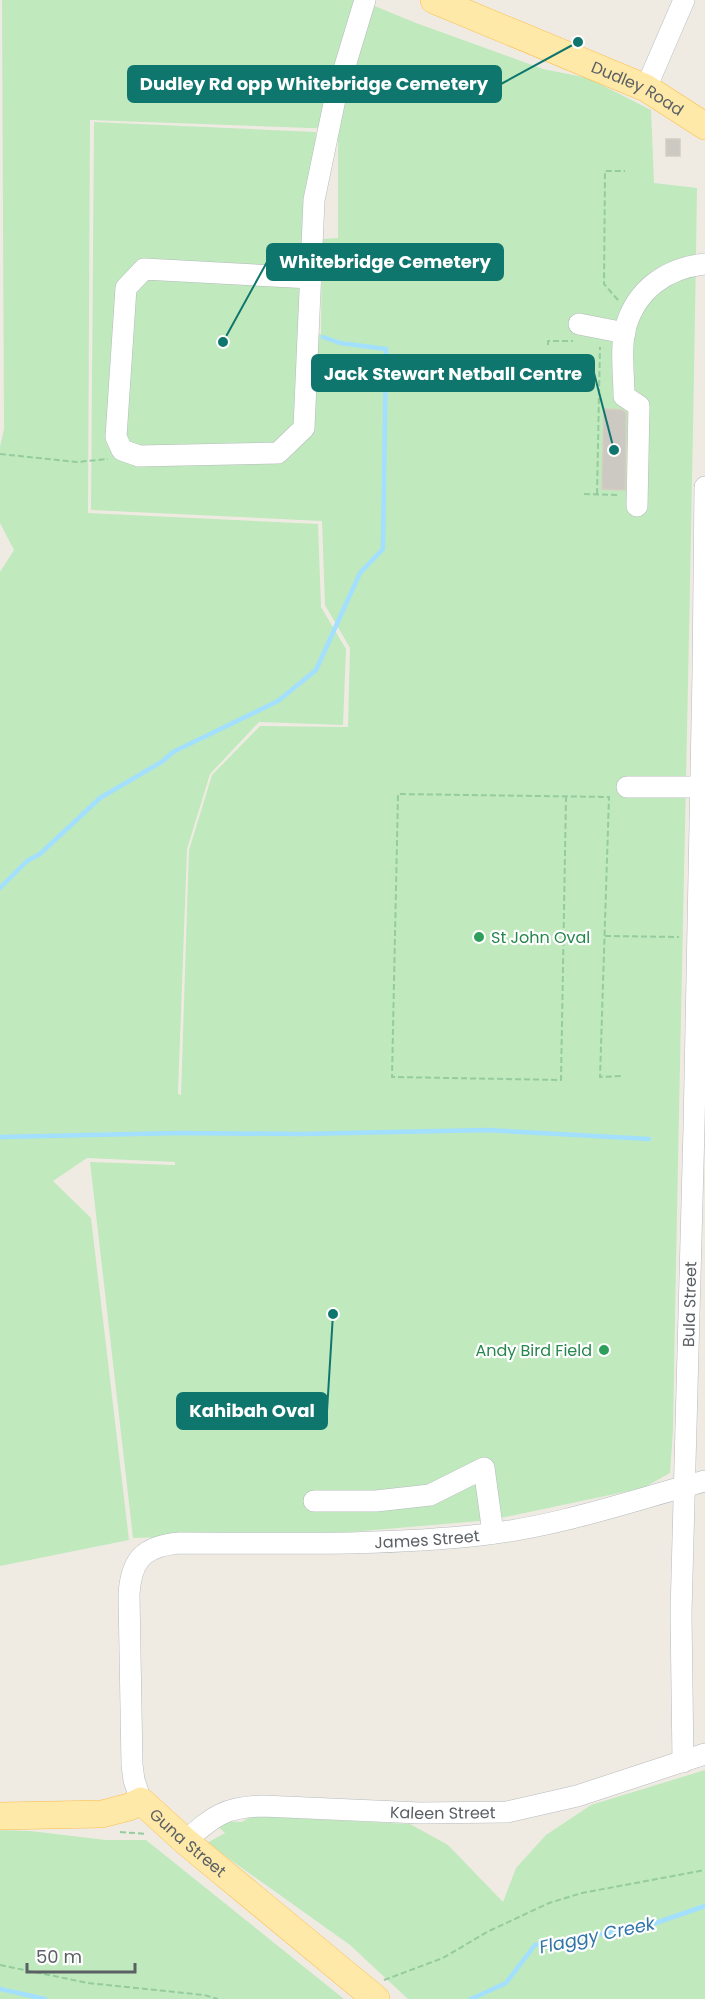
<svg xmlns="http://www.w3.org/2000/svg" width="705" height="1999" font-family="Poppins,sans-serif">
<rect width="100%" height="100%" fill="#efebe3"/>
<!-- green -->
<g fill="#c0e9bd" fill-rule="evenodd">
<path d="M2,0H360L416,23L543,69L588,78L651,110L654,183L697,188C691,602 680,1016 673,1430L670,1473L643,1488L491,1520L351,1532L133,1538L90,1162L175,1165V1162L87,1158L53,1181L91,1218L129,1540L0,1566V572L14,550L0,523V447L4,429ZM90,120L338,129V238L322,239L321,334H303L316,132L94,122L91,510L322,521L325,605L350,648L348,727L260,726L212,775L189,850L181,1095L178,1094L187,849L210,774L259,722L343,725L346,649L321,607L318,524L88,513Z"/>
<path d="M705,1770V1999H408L350,1945L207,1843L225,1833L214,1823L218,1821L242,1822L252,1816L410,1824L448,1845L503,1902L516,1868L546,1835L591,1805Z"/>
<path d="M0,1830L30,1831L106,1840H146L344,1999H0Z"/>
</g>
<g fill="none" stroke-linecap="round" stroke-linejoin="round">
<!-- stream -->
<g stroke="#a3dfff" stroke-width="4.5">
<path d="M0,888L27,861L40,854L100,798L163,761L173,752L278,701L316,670L360,573L383,549L386,349L340,343L323,337"/>
<path d="M0,1137L178,1133L302,1134L487,1130L649,1139"/>
<path d="M0,1989L45,1999"/>
<path d="M471,1999L506,1983L535,1945L644,1927L705,1906"/>
</g>
</g>
<!-- building -->
<g fill="#ccc8c2" stroke="#d5cdc0" stroke-width="1.5">
<rect x="666" y="139" width="14" height="17"/>
<path d="M604,409L622,410L626,413L625,490L602,489Z"/>
</g>
<g fill="none" stroke-linecap="round" stroke-linejoin="round">
<!-- minor casing -->
<g stroke="#b6babe" stroke-width="22">
<g id="minor">
<path d="M646,88L684,0"/>
<path d="M311,278L144,269L126,288L116,437L122,450L139,456L278,453L304,428L314,200L335,99L365,0"/>
<path d="M579,324L625,333"/>
<path d="M637,506L639,406L624,396C624,375 620,346 626,326C637,289 667,268 705,264"/>
<path d="M627,787H700"/>
<path d="M314,1501H376L430,1495L484,1468L493,1533"/>
<path id="s1" d="M683,1762L681,1613L694,1128L703,673L705,487"/>
<path id="s2" d="M141,1801L134,1780L132,1765L129,1595C131,1559 144,1546 180,1543C280,1543 381,1546 480,1535C557,1527 630,1501 705,1481"/>
<path id="s3" d="M185,1841C214,1816 224,1807 263,1806L420,1813L507,1812L577,1796L705,1754"/>
</g>
</g>
<!-- major casing -->
<g stroke="#ffbd4c" stroke-width="28">
<g id="major">
<path id="s4" d="M434,0L646,88L705,126"/>
<path id="s5" d="M0,1816L102,1814L129,1807L141,1801L185,1841L376,1999"/>
</g>
</g>
<!-- path -->
<g stroke="#95cc9f" stroke-width="2" stroke-dasharray="6 3" stroke-linecap="butt">
<path d="M618,300L604,284L605,171H625"/>
<path d="M548,345V341H573"/>
<path d="M0,454L77,462L108,459"/>
<path d="M584,494L619,495"/>
<path d="M597,494L600,347"/>
<path d="M566,796L561,1080L392,1077L398,794L609,797L600,1077L621,1076"/>
<path d="M605,936L679,937"/>
<path d="M120,1832L147,1834"/>
<path d="M0,1965L88,1983L204,1995L218,1999"/>
<path d="M384,1980L443,1958L487,1932L549,1903L582,1893L705,1870"/>
</g>
<!-- minor -->
<use href="#minor" stroke="#fff" stroke-width="21"/>
<!-- major -->
<use href="#major" stroke="#ffe9a8" stroke-width="27"/>
</g>
<!-- markers -->
<g fill="#2e9e5b" stroke="#fff" stroke-width="2">
<circle cx="479" cy="937" r="6"/>
<circle cx="604" cy="1350" r="6"/>
</g>
<g text-anchor="middle" dominant-baseline="central" stroke-width="4.5" stroke-linejoin="round" paint-order="stroke">
<!-- street labels -->
<g font-size="16" fill="#5b6065" stroke="#fff">
<text stroke="none"><textPath href="#s4" startOffset="222">Dudley Road</textPath></text>
<text stroke="none"><textPath href="#s1" startOffset="458">Bula Street</textPath></text>
<text stroke="none"><textPath href="#s2" startOffset="537">James Street</textPath></text>
<text stroke="none"><textPath href="#s3" startOffset="268">Kaleen Street</textPath></text>
<text stroke="none"><textPath href="#s5" startOffset="206">Guna Street</textPath></text>
</g>
<!-- leisure labels -->
<g font-size="16" fill="#27864d" stroke="#fff" text-anchor="start">
<text x="491" y="937">St John Oval</text>
<text x="592" y="1350" text-anchor="end">Andy Bird Field</text>
</g>
<!-- water labels -->
<g font-size="18" font-style="italic" fill="#3276a8" stroke="#fff">
<text transform="translate(597 1935) rotate(-12)">Flaggy Creek</text>
</g>
</g>
<!-- callouts -->
<path fill="none" stroke="#0f766e" stroke-width="2" d="M578 42L501 84M223 342L267 262M614 450L594 373M333 1314L327 1411"/>
<g fill="#0f766e" stroke="#fff" stroke-width="2">
<circle cx="578" cy="42" r="6"/>
<circle cx="223" cy="342" r="6"/>
<circle cx="614" cy="450" r="6"/>
<circle cx="333" cy="1314" r="6"/>
</g>
<g fill="#0f766e" stroke="#0f766e" stroke-width="2">
<rect x="128" y="66" width="373" height="36" rx="6"/>
<rect x="267" y="244" width="236" height="36" rx="6"/>
<rect x="312" y="355" width="282" height="36" rx="6"/>
<rect x="177" y="1393" width="150" height="36" rx="6"/>
</g>
<g font-size="18" text-anchor="middle" font-weight="bold" fill="#fff">
<text x="314" y="90">Dudley Rd opp Whitebridge Cemetery</text>
<text x="385" y="268">Whitebridge Cemetery</text>
<text x="453" y="380">Jack Stewart Netball Centre</text>
<text x="252" y="1417">Kahibah Oval</text>
</g>
<!-- scale -->
<path d="M27 1963v9h108v-9" fill="none" stroke="#5b6065" stroke-width="3"/>
<text x="36" y="1963" font-size="18" fill="#5b6065" stroke="#ffffff" stroke-width="4.5" paint-order="stroke">50 m</text>
</svg>
